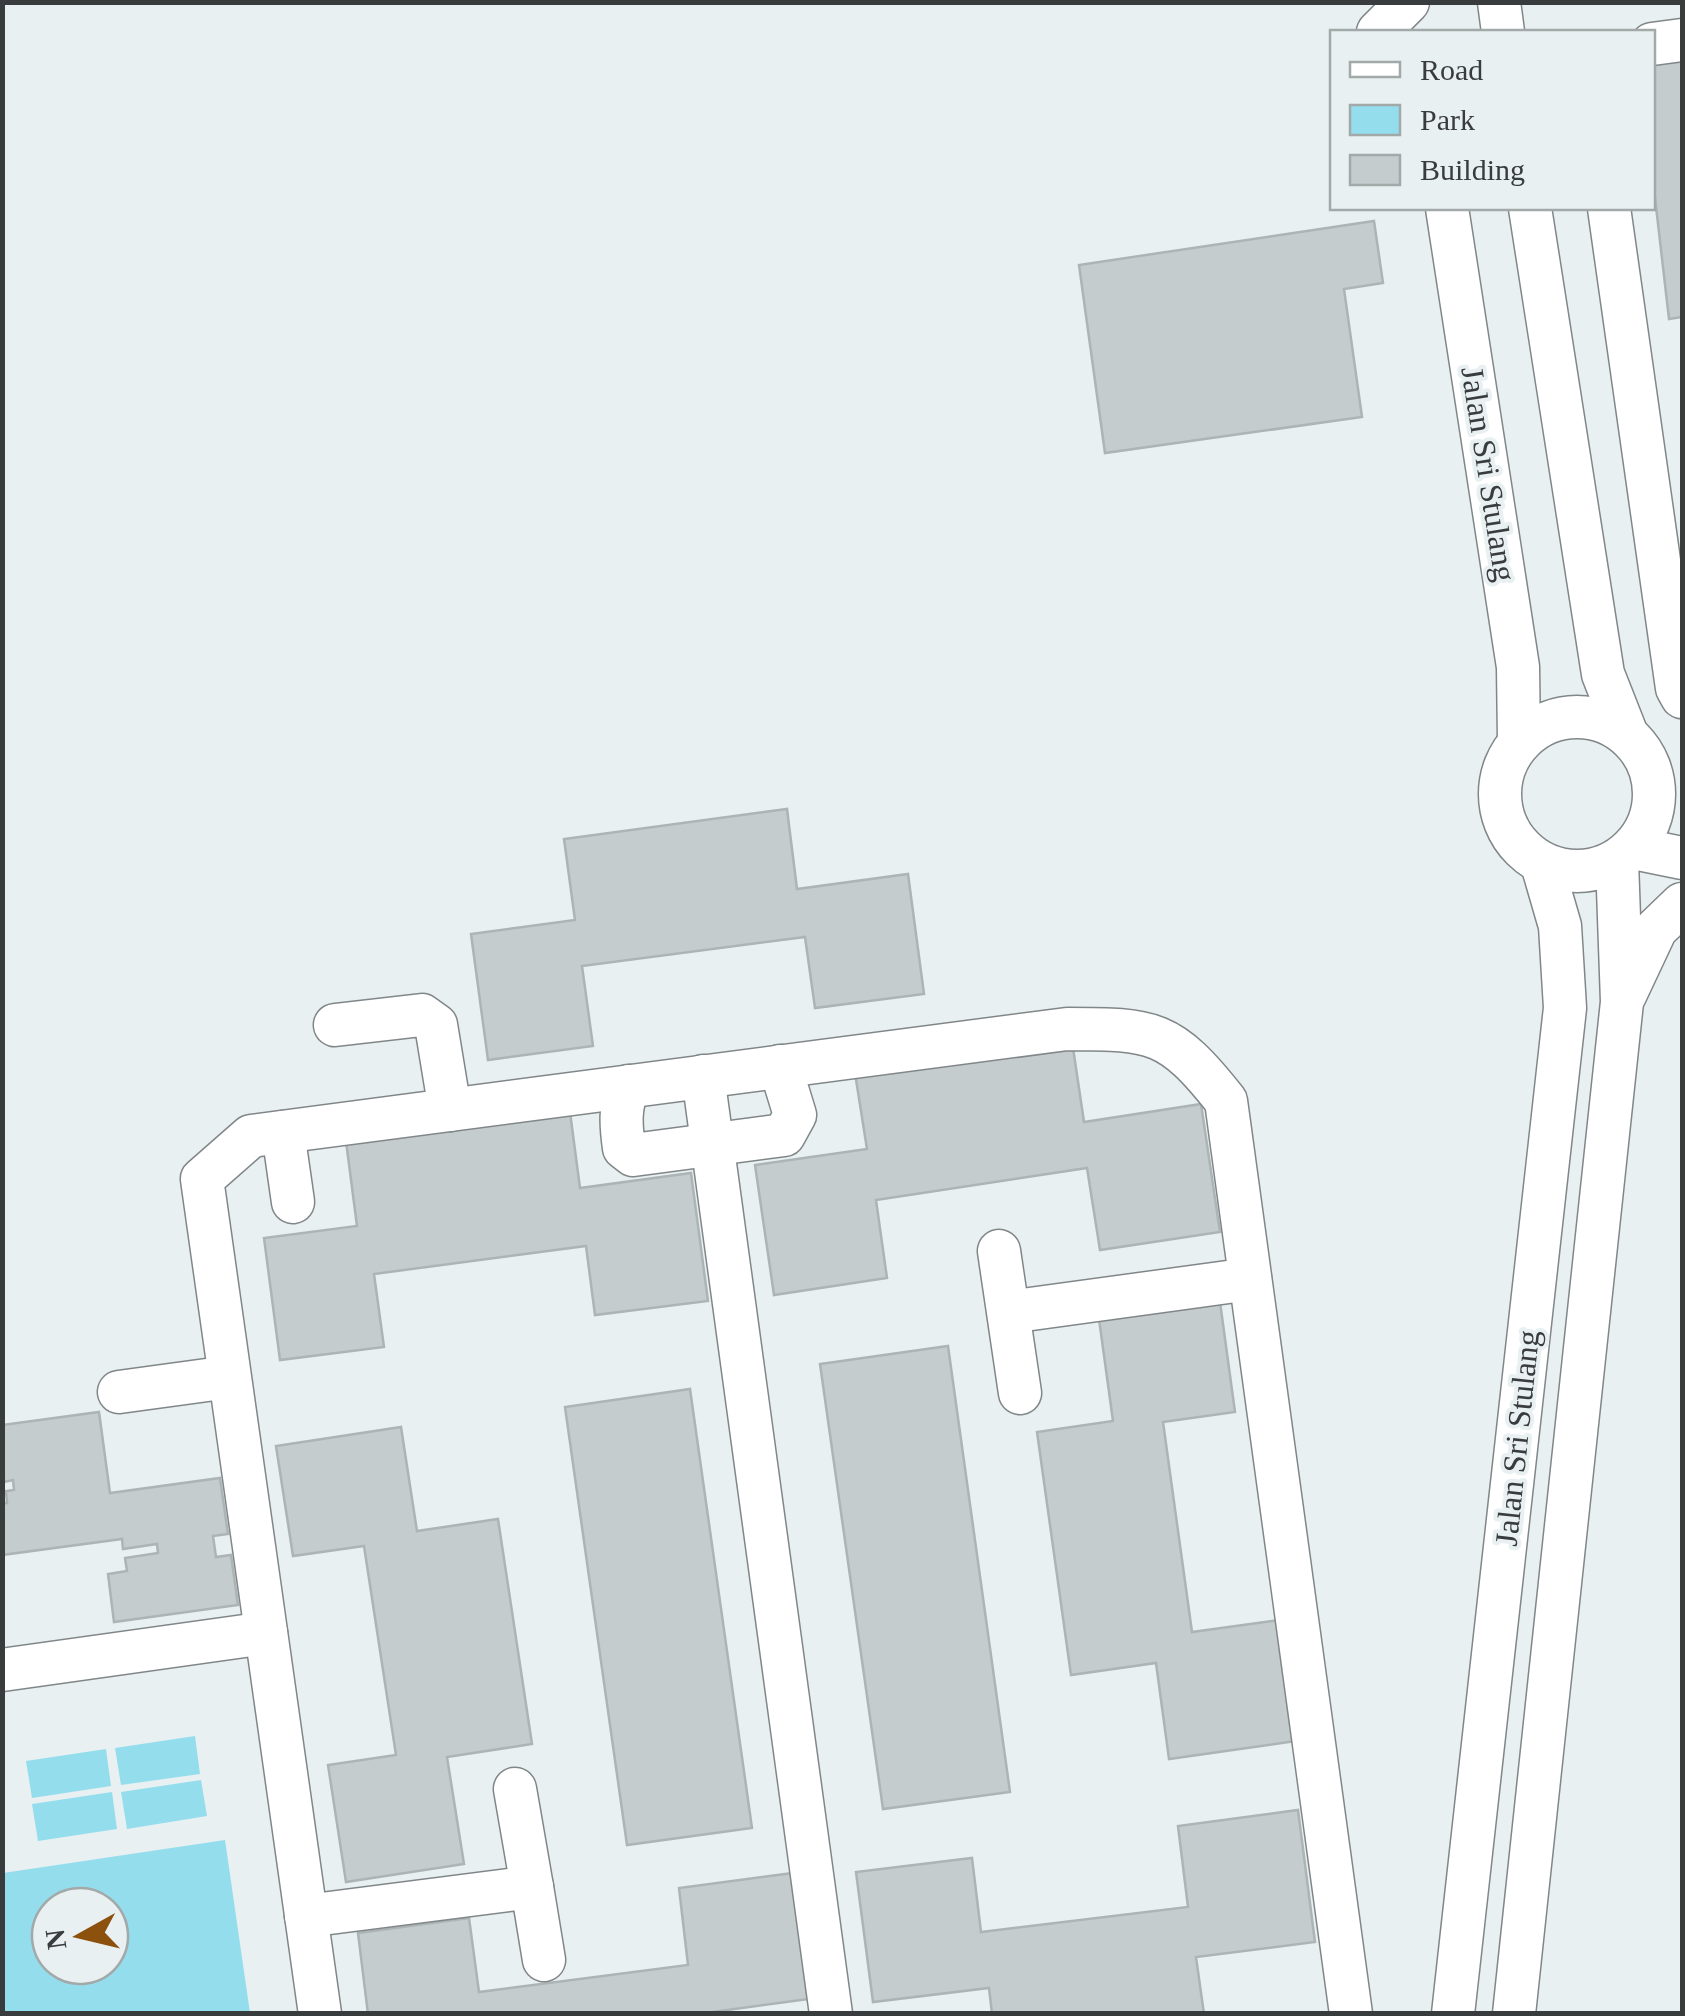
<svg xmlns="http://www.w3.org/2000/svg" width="1685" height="2016" font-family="'Times New Roman',serif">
<rect width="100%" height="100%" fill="#e9f0f1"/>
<!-- green -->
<g fill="#94dded" fill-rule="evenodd">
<path d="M195,1736L200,1774L121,1785L115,1748Z"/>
<path d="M106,1749L111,1786L32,1798L26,1761Z"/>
<path d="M201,1780L207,1816L127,1829L121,1792Z"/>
<path d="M112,1792L117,1829L38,1841L32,1804Z"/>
<path d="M225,1840L250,2013H3V1873ZM110,1906V1966H50V1906Z"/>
</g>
<!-- building -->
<g fill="#c5cccd" stroke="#adb4b5" stroke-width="2.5">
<path d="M1682,45V317L1669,319L1652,172V49Z"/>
<path d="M1374,221L1383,283L1344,289L1362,417L1105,453L1079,265Z"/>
<path d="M787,809L797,889L908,874L924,994L815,1008L805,937L582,966L593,1046L488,1060L471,934L575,920L564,839Z"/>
<path d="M1072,1041L1084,1122L1201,1104L1220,1232L1100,1250L1087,1168L876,1200L887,1278L774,1295L755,1165L867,1149L855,1073Z"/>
<path d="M570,1112L580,1188L691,1173L708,1301L595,1315L586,1246L374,1274L384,1347L280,1360L264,1238L357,1226L346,1141Z"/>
<path d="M1220,1302L1235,1412L1163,1422L1192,1632L1279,1620L1296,1741L1169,1759L1156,1663L1071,1675L1037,1432L1113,1421L1099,1319Z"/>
<path d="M948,1346L1010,1792L883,1809L820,1364Z"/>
<path d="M690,1389L752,1828L627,1845L565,1407Z"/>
<path d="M99,1412L110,1493L220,1478L228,1534L213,1536L216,1557L231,1555L238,1605L114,1622L108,1574L127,1571L125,1558L158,1553L157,1544L123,1549L122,1539L2,1555V1503H7L6,1491L14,1490L13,1480L4,1482L2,1425Z"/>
<path d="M401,1427L417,1531L498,1519L532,1744L447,1757L464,1864L346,1882L328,1765L396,1755L364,1546L293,1556L276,1446Z"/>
<path d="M1298,1810L1315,1942L1196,1957L1204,2014H992L989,1988L873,2002L856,1872L972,1858L981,1932L1188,1907L1178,1826Z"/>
<path d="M793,1873L809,1999L698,2014H368L358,1933L469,1918L479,1992L688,1965L679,1888Z"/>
</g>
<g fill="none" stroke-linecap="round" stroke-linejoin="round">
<!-- minor casing -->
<g stroke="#818789" stroke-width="45">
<g id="minor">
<path d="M1499,2L1503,32"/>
<path d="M1378,32L1408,2"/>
<path d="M1652,44L1682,40"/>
<path d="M1447,208L1518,667L1519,742"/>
<path d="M1530,208L1603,674L1627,735"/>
<path d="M1609,208L1677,688L1682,697"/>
<circle cx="1577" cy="794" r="77"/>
<path d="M1633,848L1682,858"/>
<path d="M1625,995L1656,929L1682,904"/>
<path d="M335,1025L422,1015L436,1025L450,1110"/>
<path d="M703,1076L831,2014"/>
<path d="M629,1086C619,1107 621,1126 624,1148L633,1155L784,1135L795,1115L780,1066"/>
<path d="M283,1132L293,1202"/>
<path d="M999,1251L1020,1393"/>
<path d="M1009,1312L1250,1279"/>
<path d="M119,1392L229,1377"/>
<path d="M2,1670L266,1633"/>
<path d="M515,1789L532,1887"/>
<path d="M306,1916L532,1887L544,1960"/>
<path d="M320,2014L202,1179L251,1136L1067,1029C1154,1029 1170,1030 1226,1101L1351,2014"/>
<path d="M1453,2014L1565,1008L1560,926L1542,864"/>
<path d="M1514,2014L1622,1002L1617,861"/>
</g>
</g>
<!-- minor -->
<use href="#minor" stroke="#fff" stroke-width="42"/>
</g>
<g text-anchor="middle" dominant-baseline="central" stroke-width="8" stroke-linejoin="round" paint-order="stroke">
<!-- street labels -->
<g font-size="32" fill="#393c3c" stroke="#e9f0f1">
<text transform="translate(1489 474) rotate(81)">Jalan Sri Stulang</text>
<text transform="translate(1517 1438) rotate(-84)">Jalan Sri Stulang</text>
</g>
</g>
<!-- border -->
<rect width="1685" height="2016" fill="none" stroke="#393c3c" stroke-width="10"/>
<!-- legend -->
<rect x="1330" y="30" width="325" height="180" fill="#e9f0f1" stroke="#a3a8a9" stroke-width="2.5"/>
<rect x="1350" y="62" width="50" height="15" fill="#ffffff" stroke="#a3a8a9" stroke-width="2.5"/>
<text x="1420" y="80" font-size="30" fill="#393c3c">Road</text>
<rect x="1350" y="105" width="50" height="30" fill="#94dded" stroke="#a3a8a9" stroke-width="2.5"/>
<text x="1420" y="130" font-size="30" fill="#393c3c">Park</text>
<rect x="1350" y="155" width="50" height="30" fill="#c5cccd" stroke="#a3a8a9" stroke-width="2.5"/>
<text x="1420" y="180" font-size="30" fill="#393c3c">Building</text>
<!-- north arrow -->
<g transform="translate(80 1936) rotate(262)"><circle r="48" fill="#e9f0f1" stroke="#a3a8a9" stroke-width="2.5"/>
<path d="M0-8L18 38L0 25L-18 38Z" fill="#8c510d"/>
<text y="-15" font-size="28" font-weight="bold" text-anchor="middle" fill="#393c3c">N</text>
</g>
</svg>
